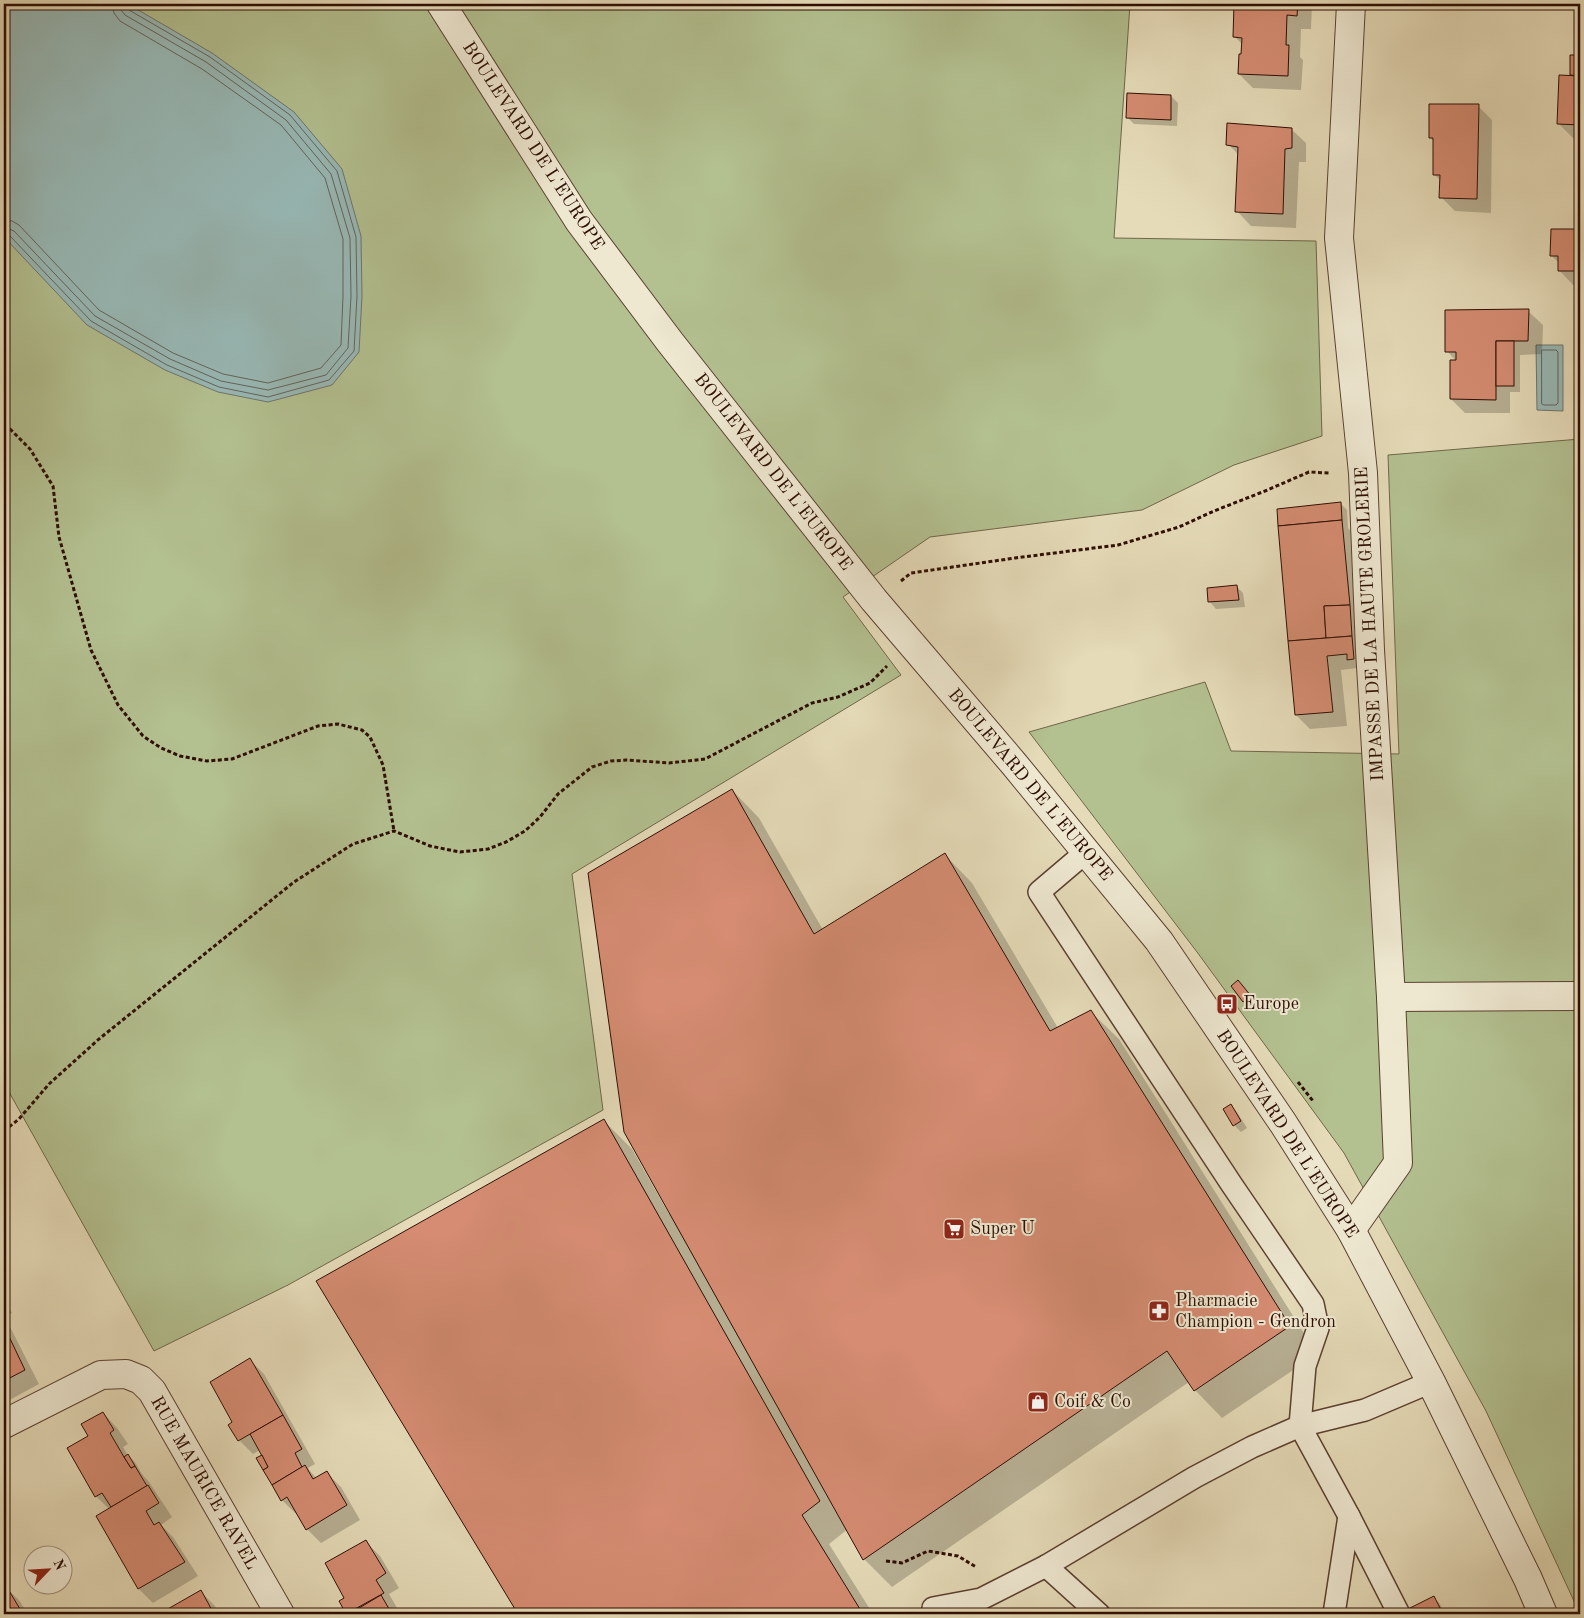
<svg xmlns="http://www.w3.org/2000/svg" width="1584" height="1618" font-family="'Old Standard TT',serif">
<rect width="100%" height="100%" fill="#e5dbb8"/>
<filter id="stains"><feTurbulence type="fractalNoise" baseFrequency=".004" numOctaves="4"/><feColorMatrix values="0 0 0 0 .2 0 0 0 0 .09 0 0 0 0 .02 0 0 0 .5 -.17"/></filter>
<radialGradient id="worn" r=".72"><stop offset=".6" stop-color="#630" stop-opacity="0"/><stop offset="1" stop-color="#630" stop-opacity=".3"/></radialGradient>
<!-- green -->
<g fill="#b3c090" stroke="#706649">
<path d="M4,4H1130L1114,238L1316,241L1322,436L1234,465L1142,510L930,537L843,597L901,675L572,874L603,1110L288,1285L154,1351L4,1083Z"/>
<path d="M1580,439V1614L1486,1411L1344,1153L1197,952L1029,732L1205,682L1231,751L1399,754L1388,455Z"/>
</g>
<!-- water -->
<g fill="#98b9b6" stroke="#6e746e">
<path d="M6,4H128L212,53L294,112L342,169L361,236L362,296L359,352L332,385L268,402L218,392L165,370L87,325L4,237V5Z"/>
<path d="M1536,345H1563V411L1537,410Z"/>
</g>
<!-- shadow -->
<g fill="#0003">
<path d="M1236,4H1312L1311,29H1301L1300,57L1303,60L1301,90L1253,88L1239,74L1243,45L1235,37Z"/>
<path d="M1572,56H1580V138H1573L1558,123L1571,76Z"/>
<path d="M1171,96L1178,103L1177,126L1134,124L1127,117Z"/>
<path d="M1478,106L1492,120L1491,213L1455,211L1441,197V181L1434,174V142L1430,137Z"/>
<path d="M1291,129L1306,143V162H1299L1296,228L1251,226L1237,211L1239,155L1228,144Z"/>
<path d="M1552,230H1580V285H1573L1559,270V263L1552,256Z"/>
<path d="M1528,311L1543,325L1542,354L1520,355V392H1510V413H1465L1451,399L1456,361L1447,351Z"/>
<path d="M1340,503L1347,510L1348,528L1363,543V674L1357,668L1341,670L1347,726L1310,729L1296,715L1278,510Z"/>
<path d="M1236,586L1243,593L1245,607L1216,609L1210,602L1209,589Z"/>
<path d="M732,790L759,818L823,930L945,855L972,883L1058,1028L1091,1012L1119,1039L1317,1354L1222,1418L1195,1390L1189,1382L892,1587L864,1559L848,1529L829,1544L873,1614H520L317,1282L604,1121L632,1149L669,1214L671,1213Z"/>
<path d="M1245,989L1256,1003L1251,1008L1244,1001Z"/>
<path d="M1231,1105L1237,1112L1247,1128L1241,1132L1234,1125Z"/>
<path d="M4,1298L12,1313L5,1317L39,1384L4,1403Z"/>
<path d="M250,1360L264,1374L315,1464L308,1468L310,1471L317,1479L327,1473L341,1487L360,1520L321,1543L307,1529L297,1513L296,1514L282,1500L260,1450L253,1454L239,1440L234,1423Z"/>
<path d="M103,1413L117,1428L128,1444L123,1447L128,1456L135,1462L142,1474L149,1482L172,1517L161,1525L173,1537L198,1576L153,1603L139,1589L98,1517L110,1510L96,1496L90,1437Z"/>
<path d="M366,1542L380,1556L399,1588L389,1594L397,1608L394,1610L397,1614H348L341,1601L345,1599Z"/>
<path d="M4,1586L19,1600L28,1614H4Z"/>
<path d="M200,1591L215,1606L219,1614H162Z"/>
<path d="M1434,1598L1440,1604L1445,1614H1401Z"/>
</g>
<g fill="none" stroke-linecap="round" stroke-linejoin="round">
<!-- shore -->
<g stroke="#63635c" stroke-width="1">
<path d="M4,220L12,221L19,225L99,310L173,353L223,374L268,383L321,368L341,345L343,296V239L325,178L281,125L202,69L120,21L114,13L112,4"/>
<path d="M4,227L14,231L95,316L170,359L221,381L268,390L326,375L348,348L351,296L350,238L331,174L286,120L206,62L125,15L121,10L120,4"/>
<path d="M4,234L10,236L91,321L167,365L219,387L268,397L329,380L354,351L357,296L356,237L337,171L290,115L210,57L129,10L126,4"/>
<path d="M1542,350H1556L1558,352V403L1556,405H1544L1542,404Z"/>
</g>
</g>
<!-- building -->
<g fill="#d58c72" stroke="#2e0d02">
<path d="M1234,4H1298L1297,16L1287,15L1286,45H1289L1288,76L1238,74L1239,54H1241L1242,38L1233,37Z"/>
<path d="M1570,55H1580V76L1570,75Z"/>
<path d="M1559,75L1580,76V125L1557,124Z"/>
<path d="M1127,93L1171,95V120L1126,118Z"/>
<path d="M1429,104H1479L1477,199L1439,198L1440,175H1433V138H1429Z"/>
<path d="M1227,123L1292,128V148L1285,149L1283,214L1235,212L1238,147L1226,145Z"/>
<path d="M1551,229H1580V271H1558V256H1550Z"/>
<path d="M1529,309L1528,341H1496V400L1450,399V360H1456V352H1445V310Z"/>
<rect x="1496" y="341" width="18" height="45"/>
<path d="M1341,502L1342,520L1278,526L1277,509Z"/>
<path d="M1342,520L1350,605L1324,606L1326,638L1288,641L1278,526Z"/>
<path d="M1237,585L1239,600L1208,602L1207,588Z"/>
<path d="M1350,605L1352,636L1326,638L1324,606Z"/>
<path d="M1352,636L1354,659L1347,660V654L1327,656L1333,712L1295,715L1288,641Z"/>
<path d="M732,789L814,934L945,853L1050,1031L1091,1010L1290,1326L1194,1391L1167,1351L863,1560L624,1132L588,873Z"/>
<path d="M1238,980L1251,996L1243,1002L1231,986Z"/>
<path d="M1231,1104L1241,1121L1233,1126L1223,1109Z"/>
<path d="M604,1119L820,1501L802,1515L863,1614H518L316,1281Z"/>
<path d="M4,1326L25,1370L4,1381Z"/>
<path d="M250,1358L283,1415L238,1441L228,1425L232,1422L210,1382Z"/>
<path d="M103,1412L114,1430L110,1433L124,1457L131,1468L135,1466L147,1486L111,1507L102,1493L95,1497L67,1448L88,1436L81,1424Z"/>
<path d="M283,1415L302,1449L295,1453L302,1467L272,1485L263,1470L268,1467L250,1434Z"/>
<path d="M128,1454L135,1466L131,1468L124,1457Z"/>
<path d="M262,1455L268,1467L263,1470L256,1458Z"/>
<path d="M305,1465L313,1479L327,1471L347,1505L306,1530L287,1497L281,1501L272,1485Z"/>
<path d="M148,1485L159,1503L146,1511L154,1525L159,1522L185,1562L138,1589L96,1516Z"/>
<path d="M366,1540L386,1573L376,1580L384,1593L346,1614L339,1601L344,1598L325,1563Z"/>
<path d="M5,1584L23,1614H4Z"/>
<path d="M201,1590L214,1614H159Z"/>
<path d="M381,1595L392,1614H349Z"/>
<path d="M1434,1596L1443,1614H1398Z"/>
</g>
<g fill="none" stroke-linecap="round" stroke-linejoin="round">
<!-- service casing -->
<g stroke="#5c4030" stroke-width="24">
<g id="service">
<path d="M1086,852L1039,892L1232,1185L1313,1304L1318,1328L1305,1366L1300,1426L1349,1516L1399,1614"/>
<path d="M1046,1566L1099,1614"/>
<path d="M933,1608L981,1599L1046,1566L1195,1477L1252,1447L1300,1426L1365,1410L1431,1382"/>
<path d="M1334,1614L1349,1516"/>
</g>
</g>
<!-- minor casing -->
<g stroke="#5c4030" stroke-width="30">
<g id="minor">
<path d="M1391,997L1580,996"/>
<path d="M1351,1230L1398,1163L1391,997L1370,650L1363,473L1339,238L1351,4"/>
<path d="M4,1424L101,1375L126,1374L141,1380L152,1391L280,1614"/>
</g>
</g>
<!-- tertiary casing -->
<g stroke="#5c4030" stroke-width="30">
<path id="tertiary" d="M441,4L579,221L670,342L874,600L1014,764L1159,941L1283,1123L1351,1230L1431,1382L1528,1579L1543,1614"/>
</g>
<!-- path -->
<g stroke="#2e0d02" stroke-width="3" stroke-dasharray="4 2.5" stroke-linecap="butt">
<path d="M4,426L10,429L30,449L53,486L59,537L91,650L118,705L143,736L161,748L180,756L207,761L232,759L318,726L338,724L362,730L370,737L383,765L394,831"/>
<path d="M901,581L911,573L1015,558L1118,545L1179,527L1214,511L1265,491L1309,472L1329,473"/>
<path d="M1298,1082L1313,1101"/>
<path d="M4,1131L19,1119L49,1084L99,1039L294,882L353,844L394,831L430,846L460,852L488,849L506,842L525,831L540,817L558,794L592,767L611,761L627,760L669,763L705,759L812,703L838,697L870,683L887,666"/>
<path d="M886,1561L902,1563L928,1551L958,1556L976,1567"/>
</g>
<!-- service -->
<use href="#service" stroke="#eee8d1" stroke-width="21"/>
<!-- minor -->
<use href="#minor" stroke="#eee8d1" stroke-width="28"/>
<!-- tertiary -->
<use href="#tertiary" stroke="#eee8d1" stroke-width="28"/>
</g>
<!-- icons -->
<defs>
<g id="bus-square" transform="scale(1.125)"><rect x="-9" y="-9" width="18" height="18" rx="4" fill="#8f2418" stroke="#eee8d1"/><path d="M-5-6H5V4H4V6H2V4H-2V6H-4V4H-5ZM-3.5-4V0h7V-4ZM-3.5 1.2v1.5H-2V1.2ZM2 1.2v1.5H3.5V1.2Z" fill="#fff"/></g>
<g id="supermarket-square" transform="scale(1.125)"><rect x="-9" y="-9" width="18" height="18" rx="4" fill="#8f2418" stroke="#eee8d1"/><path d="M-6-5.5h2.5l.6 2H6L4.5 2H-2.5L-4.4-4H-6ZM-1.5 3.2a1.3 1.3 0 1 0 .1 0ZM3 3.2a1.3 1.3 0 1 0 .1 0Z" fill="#fff"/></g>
<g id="pharmacy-square" transform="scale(1.125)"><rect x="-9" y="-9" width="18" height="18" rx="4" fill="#8f2418" stroke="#eee8d1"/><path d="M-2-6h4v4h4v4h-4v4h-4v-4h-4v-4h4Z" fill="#fff"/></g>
<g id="shop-square" transform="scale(1.125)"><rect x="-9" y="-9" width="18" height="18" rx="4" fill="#8f2418" stroke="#eee8d1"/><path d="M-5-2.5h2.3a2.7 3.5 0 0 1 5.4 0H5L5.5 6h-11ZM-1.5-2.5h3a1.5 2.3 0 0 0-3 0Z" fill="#fff"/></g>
</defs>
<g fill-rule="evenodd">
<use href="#bus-square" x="1227" y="1004"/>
<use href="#supermarket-square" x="954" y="1229"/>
<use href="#pharmacy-square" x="1159" y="1311"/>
<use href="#shop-square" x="1038" y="1402"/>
</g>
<g text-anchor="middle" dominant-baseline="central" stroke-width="4" stroke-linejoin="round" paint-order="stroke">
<!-- street labels -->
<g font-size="18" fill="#2e0d02" stroke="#eee8d1">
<text transform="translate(533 146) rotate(57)">BOULEVARD DE L'EUROPE</text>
<text transform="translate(773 472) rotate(52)">BOULEVARD DE L'EUROPE</text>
<text transform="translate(1370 624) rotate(-93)">IMPASSE DE LA HAUTE GROLERIE</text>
<text transform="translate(1030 785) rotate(50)">BOULEVARD DE L'EUROPE</text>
<text transform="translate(1287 1134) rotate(57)">BOULEVARD DE L'EUROPE</text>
<text transform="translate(204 1483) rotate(60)">RUE MAURICE RAVEL</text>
</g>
<!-- poi labels -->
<g font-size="18" fill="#2e0d02" stroke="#eee8d1" text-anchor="start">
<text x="1243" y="1004">Europe</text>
<text x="970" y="1229">Super U</text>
<text x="1175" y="1301">Pharmacie<tspan x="1175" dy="21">Champion - Gendron</tspan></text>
<text x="1054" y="1402">Coif &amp; Co</text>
</g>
</g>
<!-- margin -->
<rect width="1584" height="1618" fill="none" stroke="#e5dbb8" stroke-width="20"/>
<rect x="5" y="5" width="1574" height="1608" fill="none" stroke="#2e0d02" stroke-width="2.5"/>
<rect x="10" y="10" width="1564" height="1598" fill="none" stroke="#2e0d02"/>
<!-- north arrow -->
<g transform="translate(48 1570) rotate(65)"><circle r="24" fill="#eee8d1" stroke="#a1907e"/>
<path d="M0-4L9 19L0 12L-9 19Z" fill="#8f2418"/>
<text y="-8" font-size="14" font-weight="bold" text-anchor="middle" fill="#2e0d02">N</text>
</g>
<rect width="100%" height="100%" filter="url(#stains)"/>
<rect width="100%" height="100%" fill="url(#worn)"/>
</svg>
